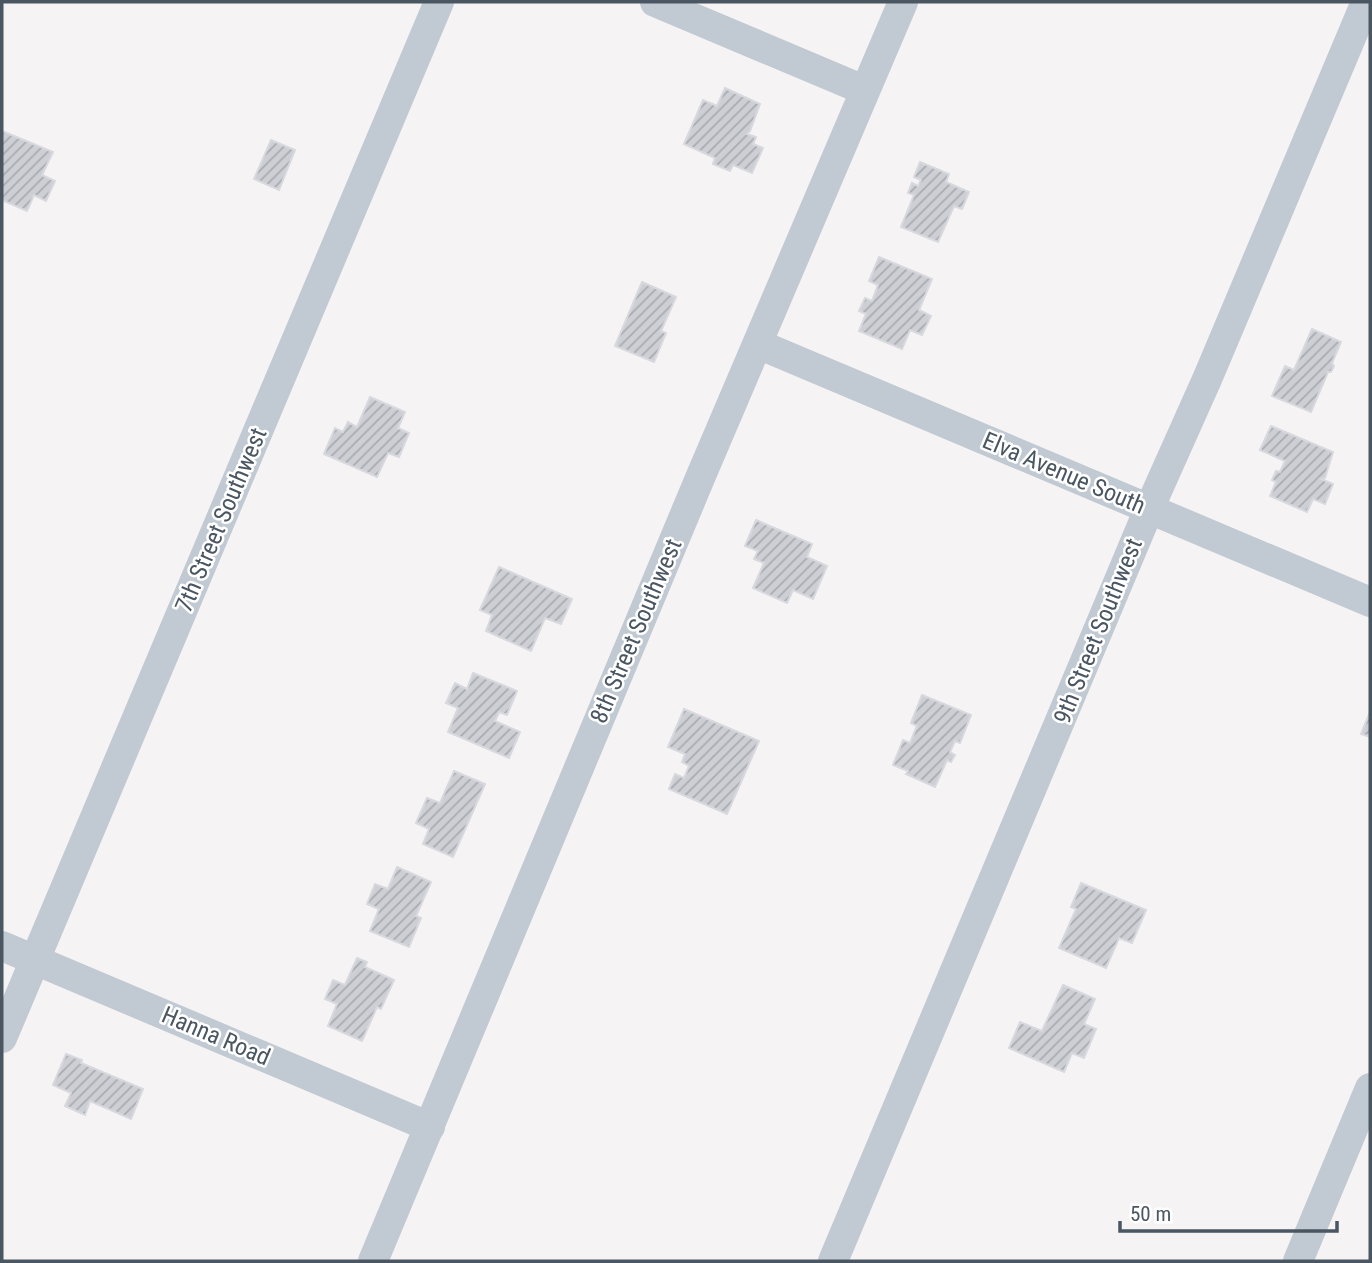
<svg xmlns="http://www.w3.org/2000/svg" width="1372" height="1263" font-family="'Roboto Condensed',sans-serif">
<defs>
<pattern id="building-hatch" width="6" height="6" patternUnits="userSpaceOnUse" patternTransform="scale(1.75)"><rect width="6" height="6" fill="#cdcfd5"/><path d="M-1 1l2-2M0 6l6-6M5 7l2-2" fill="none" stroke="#a8abb0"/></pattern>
</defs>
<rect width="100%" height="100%" fill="#f5f3f3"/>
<!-- building -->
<g fill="url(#building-hatch)" stroke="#d7d9de" stroke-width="2">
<path d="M725,88L760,104L750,131L747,134L756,137L753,144L763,148L752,173L733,165L730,171L713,164L715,158L684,144L703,100L717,106Z"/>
<path d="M2,131L53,152L42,175L55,181L46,201L34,195L27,211L2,200Z"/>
<path d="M271,140L295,150L279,190L254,179Z"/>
<path d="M920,162L949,174L946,182L969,192L962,209L954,206L938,242L901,227L914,195L908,193L912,183L918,186L921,180L914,177Z"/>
<path d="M879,257L932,279L919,310L931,316L922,335L910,330L902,349L859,331L866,314L859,311L865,298L872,301L878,285L869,281Z"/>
<path d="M642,282L676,297L661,331L666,333L654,362L615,346Z"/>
<path d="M1312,329L1341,342L1332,363L1334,366L1331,372H1328L1311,412L1272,396L1285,366L1294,370Z"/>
<path d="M370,397L405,412L398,428L409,433L399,457L388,453L377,477L324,454L335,428L343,432L348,422L357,427Z"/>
<path d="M1271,426L1333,452L1325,478L1321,479L1333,484L1325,504L1313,499L1307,512L1270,496L1276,482L1272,480L1276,471L1280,472L1285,461L1260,450Z"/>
<path d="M756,520L812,544L807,557L827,566L813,599L793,590L787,603L753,588L764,563L754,559L758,551L745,546Z"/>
<path d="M499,567L572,599L561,624L545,618L531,651L486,631L492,615L480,610Z"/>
<path d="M473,673L517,691L507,715L499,712L495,721L520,732L509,758L448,732L458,708L446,703L455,683L467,689Z"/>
<path d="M922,695L971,715L960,743L955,741L950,752L955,755L951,762L947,760L935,787L906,774L908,771L893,765L903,740L910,743L917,726L911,723Z"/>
<path d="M684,709L759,741L727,814L669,789L675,774L684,778L689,766L682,762L685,754L668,747Z"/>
<path d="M1370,712V737L1361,734Z"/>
<path d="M454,771L485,784L453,857L423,844L429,829L416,823L427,798L440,803Z"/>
<path d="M397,867L431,882L416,916L421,918L409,947L370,931L379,909L367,904L375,884L388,889Z"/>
<path d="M1081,883L1146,910L1132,943L1119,938L1106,968L1059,948L1076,909L1071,907Z"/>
<path d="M357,958L367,962L365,967L394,980L381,1009L377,1007L362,1041L328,1026L337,1004L325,999L333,980L345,985Z"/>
<path d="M1063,985L1095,999L1084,1024L1096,1029L1084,1058L1072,1053L1064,1072L1009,1048L1020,1022L1042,1031Z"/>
<path d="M66,1054L82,1060L81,1063L143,1089L131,1119L90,1101L85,1115L65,1106L71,1093L53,1085Z"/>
</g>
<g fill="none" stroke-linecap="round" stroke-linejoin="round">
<!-- street -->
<g stroke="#c1cad2" stroke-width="30">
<path d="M655,2L864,90"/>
<path d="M758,344L1370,602"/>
<path d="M2,946L430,1127"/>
<path d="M2,1038L439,2"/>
<path d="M373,1261L700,478L903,2"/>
<path d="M833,1261L1149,509L1208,377L1366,2"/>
<path d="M1298,1261L1370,1088"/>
</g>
</g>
<g text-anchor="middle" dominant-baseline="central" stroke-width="5" stroke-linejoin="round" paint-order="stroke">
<!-- street labels -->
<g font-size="24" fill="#4a5661" stroke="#fff">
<text transform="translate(1064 473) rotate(23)">Elva Avenue South</text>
<text transform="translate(221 520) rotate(-67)">7th Street Southwest</text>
<text transform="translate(636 631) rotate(-67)">8th Street Southwest</text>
<text transform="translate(1098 631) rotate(-68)">9th Street Southwest</text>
<text transform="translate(216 1036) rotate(23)">Hanna Road</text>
</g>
</g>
<!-- border -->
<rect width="1372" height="1263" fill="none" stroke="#4a5661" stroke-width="7"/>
<!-- scale -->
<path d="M1120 1221v10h217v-10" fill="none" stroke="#4a5661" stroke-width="3.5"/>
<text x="1130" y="1221" font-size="21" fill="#4a5661" stroke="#ffffff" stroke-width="5" paint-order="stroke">50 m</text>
</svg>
